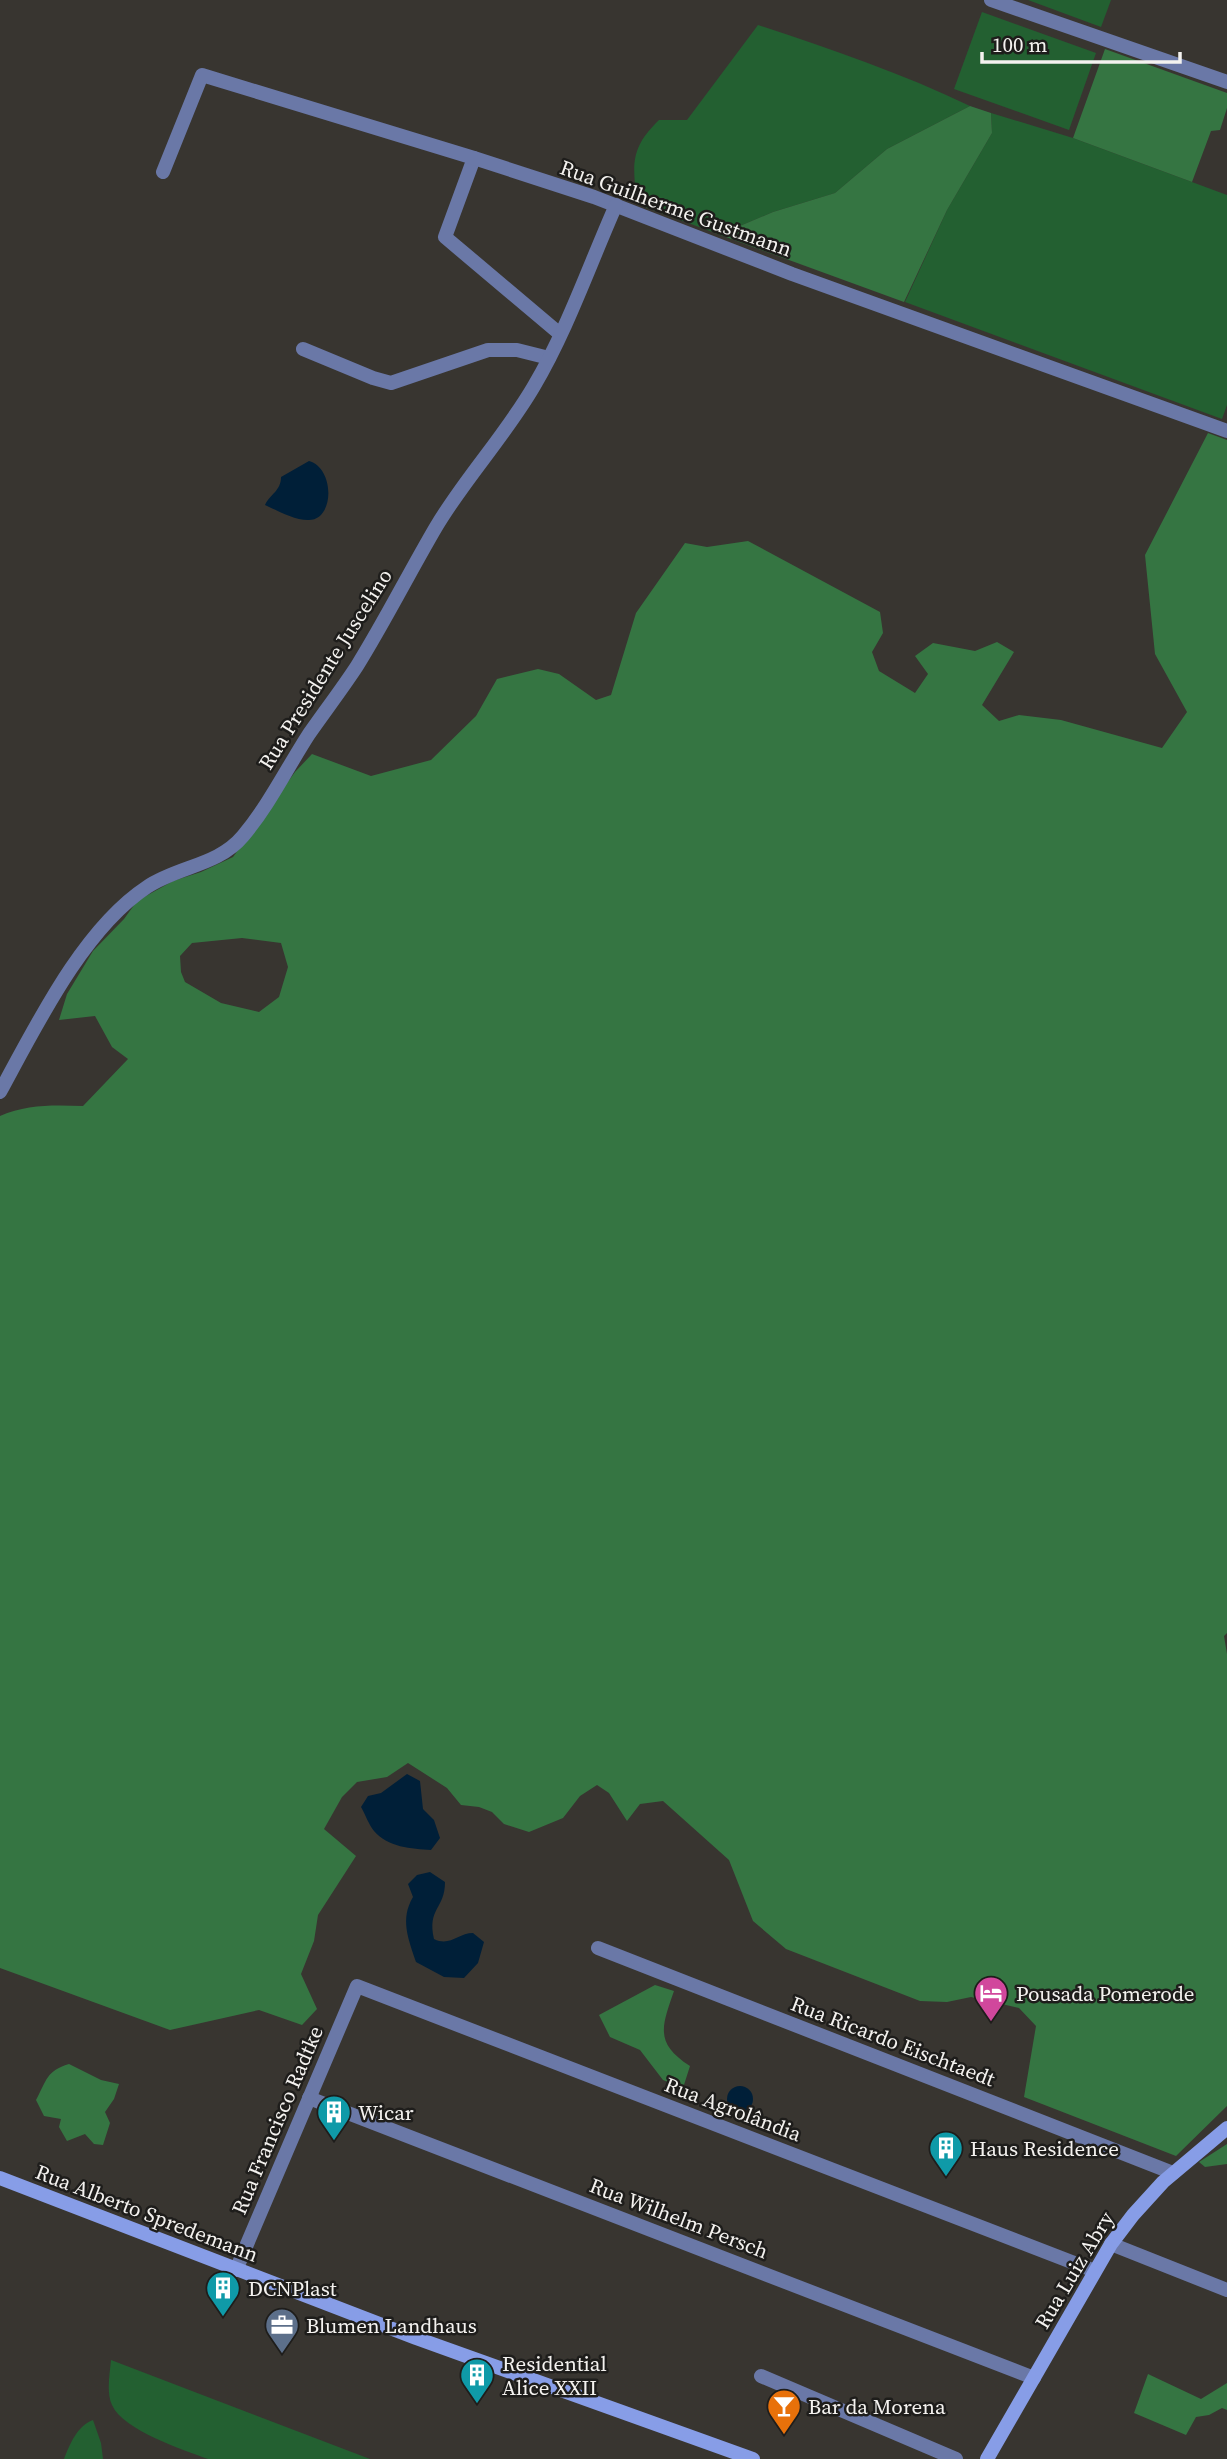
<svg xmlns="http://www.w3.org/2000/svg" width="1227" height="2459" font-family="'Source Serif 4',serif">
<rect width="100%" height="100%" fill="#383530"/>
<!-- green -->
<g fill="#236031">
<path d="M1028,0H1111L1101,27Z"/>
<path d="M982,12L1096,53L1069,130L954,89Z"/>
<path d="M758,25C830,49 901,73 970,106L887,149L835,193L773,212L728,231L726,237L637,204C633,165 629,149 659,120H687Z"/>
<path d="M991,113L1073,138L1227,195V405L1222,419L905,302L947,210L992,133Z"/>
<path d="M111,2360L370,2459H208C183,2450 123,2430 112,2405C106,2392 110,2373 111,2360Z"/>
<path d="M93,2420L101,2443L103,2459H64C70,2444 77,2426 93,2420Z"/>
</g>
<!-- forest -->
<g fill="#357542" fill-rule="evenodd">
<path d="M1105,49L1227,93V108L1220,130L1211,131L1192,182L1073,138Z"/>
<path d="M970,106L991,113L992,133L947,210L904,302L726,237L728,231L773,212L835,193L887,149Z"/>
<path d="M1208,433L1227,440V1633L1224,1636L1227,1654V2106L1176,2156L1024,2097L1036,2026L1019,2008L971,1997L947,2002L920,2001L786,1949L753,1921L729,1860L663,1801L640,1804L627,1821L609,1793L597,1785L580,1796L563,1818L529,1832L504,1824L492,1812L479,1807L461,1805L447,1788L408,1763L387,1777L357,1782L342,1797L324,1829L356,1856L318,1915L314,1941L301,1974L317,2009L302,2025L259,2010L170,2030L0,1968V1116C27,1104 54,1105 83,1106L128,1059L112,1047L95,1016L59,1020L67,994L93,951L124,919L137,901L173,881L201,872L233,857L295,772L312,754L371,776L431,760L476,716L497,679L538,669L559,674L596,700L611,695L636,613L685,543L707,547L748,541L880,612L883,633L872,652L879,671L915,693L928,674L915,656L933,643L975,651L997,642L1014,652L982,705L999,721L1019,715L1061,720L1162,748L1187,712L1155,654L1145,555ZM242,938L281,943L288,967L279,997L259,1012L221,1003L185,982L181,972L180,956L192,943Z"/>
<path d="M655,1985L674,1991C662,2026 654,2043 690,2066L683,2088L663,2080L640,2050L610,2037L599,2015Z"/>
<path d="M69,2064L101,2080L119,2084L114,2099L105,2112L110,2123L103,2145L94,2144L85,2134L67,2141L59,2127L61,2119L44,2116L36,2100C47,2080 46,2071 69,2064Z"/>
<path d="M1227,2144V2164L1205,2167L1199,2162Z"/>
<path d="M1148,2374L1201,2399L1227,2383V2410L1222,2408L1209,2415L1196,2417L1186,2435L1134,2413Z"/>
</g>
<!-- water -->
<g fill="#001f38">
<path d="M309,461C335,468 335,521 308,520C294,520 278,511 265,505C270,494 281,491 281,477Z"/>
<path d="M407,1774L420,1781L423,1809L434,1820L440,1838L431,1850C412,1849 387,1847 374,1831C369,1825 365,1814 361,1807L368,1796L381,1793Z"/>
<path d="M430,1872L445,1882C445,1909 427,1908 434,1939C450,1947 458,1933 473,1933L484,1942L478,1963L464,1978L444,1977L416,1962C408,1938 400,1919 413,1897L408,1884L417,1875Z"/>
<circle cx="740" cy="2099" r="13"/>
</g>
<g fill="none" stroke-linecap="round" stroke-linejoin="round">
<!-- street -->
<g stroke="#6a78a7" stroke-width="14">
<path d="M991,0L1227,82"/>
<path d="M474,158L445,237L560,334"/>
<path d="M163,172L202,75L474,158L594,197L792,274L1227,431"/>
<path d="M303,349L373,378L391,383L488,350H517L549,358"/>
<path d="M0,1092C36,1026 83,929 147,887C178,866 218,866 243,836C269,805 287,768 309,734C325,711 342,689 357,666C385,621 409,573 436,527C465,478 505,436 534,386C567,330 589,266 616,205"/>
<path d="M598,1948L1173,2173"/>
<path d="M309,2098L1034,2378"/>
<path d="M1111,2244L1227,2290"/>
<path d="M236,2270L357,1986L1095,2271"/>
<path d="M761,2376L956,2459"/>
</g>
<!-- secondary -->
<g stroke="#879de7" stroke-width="14">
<path d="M0,2178L416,2338L753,2459"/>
<path d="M987,2459L1111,2244L1133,2215L1163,2182L1227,2128"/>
</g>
</g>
<!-- icons -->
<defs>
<g id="hotel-pin" transform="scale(1.75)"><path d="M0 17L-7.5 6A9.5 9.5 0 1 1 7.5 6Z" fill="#d1479c" stroke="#1e1d1b"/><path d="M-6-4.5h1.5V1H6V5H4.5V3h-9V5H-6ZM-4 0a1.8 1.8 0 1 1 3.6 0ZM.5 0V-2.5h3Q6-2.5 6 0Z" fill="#fff"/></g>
<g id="building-pin" transform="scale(1.75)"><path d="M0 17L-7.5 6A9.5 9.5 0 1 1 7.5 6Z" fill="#0f9aa8" stroke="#1e1d1b"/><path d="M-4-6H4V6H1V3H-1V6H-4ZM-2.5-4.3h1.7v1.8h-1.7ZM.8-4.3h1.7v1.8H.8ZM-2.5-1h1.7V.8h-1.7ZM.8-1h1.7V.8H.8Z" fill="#fff"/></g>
<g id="office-pin" transform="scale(1.75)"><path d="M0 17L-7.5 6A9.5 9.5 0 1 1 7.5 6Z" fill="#5c6f8a" stroke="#1e1d1b"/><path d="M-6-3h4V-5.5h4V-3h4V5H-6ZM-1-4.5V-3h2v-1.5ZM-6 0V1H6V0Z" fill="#fff"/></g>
<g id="bar-pin" transform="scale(1.75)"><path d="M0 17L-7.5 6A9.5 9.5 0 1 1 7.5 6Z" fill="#e8710a" stroke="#1e1d1b"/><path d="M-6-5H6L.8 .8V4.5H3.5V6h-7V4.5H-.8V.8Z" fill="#fff"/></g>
</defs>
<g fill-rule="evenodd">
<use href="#hotel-pin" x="991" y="1993"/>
<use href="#building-pin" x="334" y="2112"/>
<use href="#building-pin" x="946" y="2148"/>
<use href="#building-pin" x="223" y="2288"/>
<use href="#office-pin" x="282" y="2325"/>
<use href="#building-pin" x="477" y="2375"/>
<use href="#bar-pin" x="784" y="2406"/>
</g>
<g text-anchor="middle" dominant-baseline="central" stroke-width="5" stroke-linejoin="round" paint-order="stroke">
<!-- street labels -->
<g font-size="21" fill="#f4f2ef" stroke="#1e1d1b">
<text transform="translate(676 208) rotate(20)">Rua Guilherme Gustmann</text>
<text transform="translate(325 669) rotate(-58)">Rua Presidente Juscelino</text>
<text transform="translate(893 2041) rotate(21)">Rua Ricardo Eischtaedt</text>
<text transform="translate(733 2109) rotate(21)">Rua Agrolândia</text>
<text transform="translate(277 2120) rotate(-67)">Rua Francisco Radtke</text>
<text transform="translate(147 2213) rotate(21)">Rua Alberto Spredemann</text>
<text transform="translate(679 2218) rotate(21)">Rua Wilhelm Persch</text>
<text transform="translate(1074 2270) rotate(-59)">Rua Luiz Abry</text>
</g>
<!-- poi labels -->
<g font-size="21" fill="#f4f2ef" stroke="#1e1d1b" text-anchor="start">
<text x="1016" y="1993">Pousada Pomerode</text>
<text x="358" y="2112">Wicar</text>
<text x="970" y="2148">Haus Residence</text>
<text x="248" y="2288">DCNPlast</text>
<text x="306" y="2325">Blumen Landhaus</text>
<text x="502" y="2363">Residential<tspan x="502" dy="24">Alice XXII</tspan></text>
<text x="808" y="2406">Bar da Morena</text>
</g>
</g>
<!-- scale -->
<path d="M982 52v10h198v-10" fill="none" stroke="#f4f2ef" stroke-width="3.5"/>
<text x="992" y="52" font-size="21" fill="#f4f2ef" stroke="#1e1d1b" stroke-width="5" paint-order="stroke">100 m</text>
</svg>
